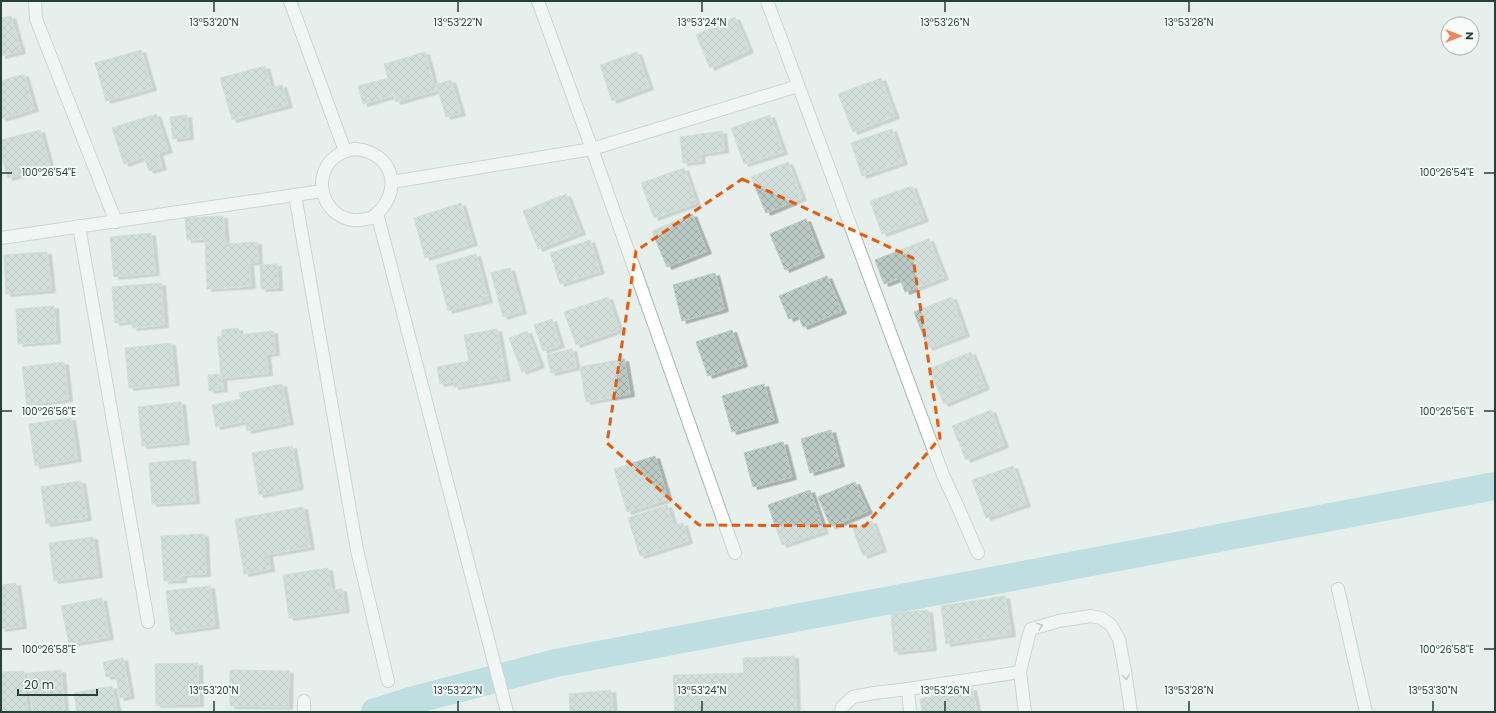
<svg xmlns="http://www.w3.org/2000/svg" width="1496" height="713" font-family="Poppins,sans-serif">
<defs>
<pattern id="building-cross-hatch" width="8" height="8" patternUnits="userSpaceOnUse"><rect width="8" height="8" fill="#bbcac4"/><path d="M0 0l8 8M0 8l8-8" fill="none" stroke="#98a6a0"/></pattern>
<filter id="shadow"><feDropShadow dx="4.5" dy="2.5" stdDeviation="0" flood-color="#0004"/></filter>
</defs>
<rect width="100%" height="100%" fill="#e6efeb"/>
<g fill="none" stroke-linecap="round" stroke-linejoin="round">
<!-- canal -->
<path stroke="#8ec9d4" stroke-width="28" d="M375,712L410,701L556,663L1495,486"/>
</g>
<!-- building -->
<g fill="url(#building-cross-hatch)" stroke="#b8c9c2" filter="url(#shadow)">
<path d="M11,16L21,51L1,56V18Z"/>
<path d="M735,17L749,50L710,68L696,35Z"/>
<path d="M141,50L152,88L106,101L95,63Z"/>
<path d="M425,52L434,85L451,80L461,113L446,117L438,90L396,102L394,95L363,104L358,86L388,78L384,64Z"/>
<path d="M637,52L649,87L612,101L600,65Z"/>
<path d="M265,66L271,88L282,85L288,105L232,120L220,78Z"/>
<path d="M24,74L34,109L1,119V81Z"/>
<path d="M881,78L895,116L853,132L838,94Z"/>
<path d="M156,114L168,150L158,153L162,167L149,171L144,157L124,164L112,128Z"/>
<path d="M187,115L189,137L173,139L170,117Z"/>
<path d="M770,115L783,152L744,164L731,128Z"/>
<path d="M892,129L903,162L862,176L851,143Z"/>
<path d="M40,130L50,167L8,178L1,154V140Z"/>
<path d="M722,131L724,150L700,154L701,161L683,163L680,137Z"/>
<path d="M788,162L802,198L766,213L751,177Z"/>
<path d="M684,168L696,203L654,218L641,183Z"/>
<path d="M912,186L924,219L882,234L870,201Z"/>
<path d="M566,194L581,232L538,249L523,211Z"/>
<path d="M461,203L473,243L425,258L414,218Z"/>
<path d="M692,214L707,251L667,267L652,231Z"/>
<path d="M223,216L225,244L257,242L258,262L249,263L251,286L207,289L205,239L187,240L185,218Z"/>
<path d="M806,219L820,255L785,270L770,234Z"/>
<path d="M151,233L155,273L114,277L110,237Z"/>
<path d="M929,239L944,277L905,292L900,278L884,284L875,260Z"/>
<path d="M590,240L600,271L560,284L550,253Z"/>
<path d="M47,252L51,290L6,294L4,255Z"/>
<path d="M476,254L488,300L448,311L436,265Z"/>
<path d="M277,264L278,288L261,289L260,265Z"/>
<path d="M510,268L522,311L503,317L491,273Z"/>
<path d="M715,273L724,309L682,321L673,285Z"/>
<path d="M827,276L842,311L803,327L798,315L789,319L779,296Z"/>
<path d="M161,283L164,325L132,328V321L115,323L112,287Z"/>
<path d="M608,297L619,330L576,345L564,312Z"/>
<path d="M952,297L965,334L928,348L914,312Z"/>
<path d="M54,306L56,341L18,344L16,309Z"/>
<path d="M552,319L560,345L543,351L534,325Z"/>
<path d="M238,328L239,335L273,331L275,353L266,354L268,373L222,378L223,389L209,391L208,375L221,374L217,337L222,336V330Z"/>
<path d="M497,329L506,378L454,387V381L440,384L437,367L469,361L464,335Z"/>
<path d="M732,330L743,364L708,376L696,342Z"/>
<path d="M527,331L540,365L522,372L509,338Z"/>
<path d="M171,343L175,383L129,388L125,348Z"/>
<path d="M572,349L576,367L551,373L547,355Z"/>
<path d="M971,352L985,387L944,404L929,369Z"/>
<path d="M624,359L630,394L586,402L580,367Z"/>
<path d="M64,362L68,399L27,405L22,367Z"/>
<path d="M282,384L289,422L247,431L245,421L216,427L212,405L241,399L239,393Z"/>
<path d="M764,384L774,420L732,432L722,396Z"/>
<path d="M181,402L185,442L142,446L138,407Z"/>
<path d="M991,410L1004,445L966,460L952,426Z"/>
<path d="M71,418L77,459L35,466L29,424Z"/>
<path d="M831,430L840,464L810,473L801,439Z"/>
<path d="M783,442L792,477L753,487L744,453Z"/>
<path d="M292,446L299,487L259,495L252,453Z"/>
<path d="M655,456L668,499L627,512L614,469Z"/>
<path d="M191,459L195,501L152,504L149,463Z"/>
<path d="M1013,466L1026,504L986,518L972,480Z"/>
<path d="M81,481L87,518L46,524L41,487Z"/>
<path d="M855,482L868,511L831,527L818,497Z"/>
<path d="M810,490L824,531L782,545L768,505Z"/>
<path d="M667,505L674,526L683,523L688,541L640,556L628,518Z"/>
<path d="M303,507L310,547L268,554L270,569L244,574L235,519Z"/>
<path d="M872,521L882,549L863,556L853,529Z"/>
<path d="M204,534L206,574L182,575V580L164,581L161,536Z"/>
<path d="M93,537L98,575L54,581L49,543Z"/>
<path d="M328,568L331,590L342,589L345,610L289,618L283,575Z"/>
<path d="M16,583L22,626L1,629V585Z"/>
<path d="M210,586L215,626L171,632L166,591Z"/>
<path d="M1005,596L1011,634L946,644L941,606Z"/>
<path d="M102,598L109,637L69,644L61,606Z"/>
<path d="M928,610L932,648L894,652L891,613Z"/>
<path d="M794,656L796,712H675L673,675L744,673L743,658Z"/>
<path d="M123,658L130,696L120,698L116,676L106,677L103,662Z"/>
<path d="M198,663L199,704L156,705L155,664Z"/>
<path d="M61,670L64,710L33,712L29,673Z"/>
<path d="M230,670L289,671L288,707L230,706Z"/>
<path d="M24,671L27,712H1V672Z"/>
<path d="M112,686L117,712H77L74,693Z"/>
<path d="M972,688L977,712H922L920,699Z"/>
<path d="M611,690L613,712H570L569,694Z"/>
</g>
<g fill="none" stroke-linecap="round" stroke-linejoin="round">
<!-- lane casing -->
<g stroke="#a8b8b2" stroke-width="14">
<g id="lane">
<path d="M1338,589L1366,712"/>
<path d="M908,689L910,712"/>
<path d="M841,712L842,707L853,697L874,693L908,689L1020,672"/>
<path d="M1025,712L1020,672L1029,634L1031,629L1059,621L1091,616L1101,618L1111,625L1119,639L1125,671L1131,712"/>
</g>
</g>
<!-- street casing -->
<g stroke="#a8b8b2" stroke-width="14">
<g id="street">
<path d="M35,1L36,19L116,222"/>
<path d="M290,1L345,151"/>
<path d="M538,1L592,149L735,553"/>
<path d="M767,1L943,475L957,505L978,553"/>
<path d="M355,149C394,152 404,192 374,216L378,217C370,218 360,221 353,220C322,216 311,176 335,157C341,152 348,150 355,149Z"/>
<path d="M392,182L592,149L798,86"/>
<path d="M295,195L357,550L388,681"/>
<path d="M378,217L507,712"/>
<path d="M79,226L148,622"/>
<path d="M1,238L322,191"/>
<path d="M304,701V712"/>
</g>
</g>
<!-- lane -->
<use href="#lane" stroke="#fff" stroke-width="12"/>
<!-- street -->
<use href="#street" stroke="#fff" stroke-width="12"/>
</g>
<!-- one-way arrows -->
<defs><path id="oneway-chevron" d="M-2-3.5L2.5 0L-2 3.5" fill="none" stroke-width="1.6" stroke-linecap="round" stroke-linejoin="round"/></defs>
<g stroke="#92a09c">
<use href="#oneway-chevron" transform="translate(1040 626) rotate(-19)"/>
<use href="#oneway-chevron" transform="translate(1126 677) rotate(82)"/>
</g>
<!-- marked area -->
<path d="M0 0H1496V713H0ZM742,179L913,258L940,438L865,526L699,525L607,443L636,251Z" fill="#e6efeb" fill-opacity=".55" fill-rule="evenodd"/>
<path fill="none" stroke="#e8590c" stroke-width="3" stroke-dasharray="8 5" stroke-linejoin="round" d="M742,179L913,258L940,438L865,526L699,525L607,443L636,251Z"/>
<!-- ticks -->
<path fill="none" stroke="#24423a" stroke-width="1.5" d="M214,2V12M458,2V12M702,2V12M945,2V12M1189,2V12M2,173H12M1484,173H1494M2,411H12M1484,411H1494M2,649H12M1484,649H1494M214,701V711M458,701V711M702,701V711M945,701V711M1189,701V711M1433,701V711"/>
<g font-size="10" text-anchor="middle" fill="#24423a" stroke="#f7fbf9" stroke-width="4" stroke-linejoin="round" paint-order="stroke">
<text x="214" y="26">13°53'20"N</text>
<text x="458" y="26">13°53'22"N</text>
<text x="702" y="26">13°53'24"N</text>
<text x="945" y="26">13°53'26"N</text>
<text x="1189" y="26">13°53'28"N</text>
<text x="1447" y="176">100°26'54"E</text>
<text x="49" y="176">100°26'54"E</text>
<text x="1447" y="415">100°26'56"E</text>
<text x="49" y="415">100°26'56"E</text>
<text x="49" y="653">100°26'58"E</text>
<text x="1447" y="653">100°26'58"E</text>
<text x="214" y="694">13°53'20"N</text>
<text x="458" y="694">13°53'22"N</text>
<text x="702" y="694">13°53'24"N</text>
<text x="945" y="694">13°53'26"N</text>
<text x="1189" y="694">13°53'28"N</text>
<text x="1433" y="694">13°53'30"N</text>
</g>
<!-- border -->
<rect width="1496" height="713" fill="none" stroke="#24423a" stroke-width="4"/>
<!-- north arrow -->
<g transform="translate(1460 36) rotate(90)"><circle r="19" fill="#f7fbf9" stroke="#a3b1ad"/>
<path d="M0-3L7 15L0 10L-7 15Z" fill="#f4845f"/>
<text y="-6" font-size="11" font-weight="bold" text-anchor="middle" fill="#24423a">N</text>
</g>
<!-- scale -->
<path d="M18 689v6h79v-6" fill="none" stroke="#24423a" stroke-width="2"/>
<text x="24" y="689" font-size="12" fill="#24423a" stroke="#f7fbf9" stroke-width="3" paint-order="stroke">20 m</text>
</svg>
